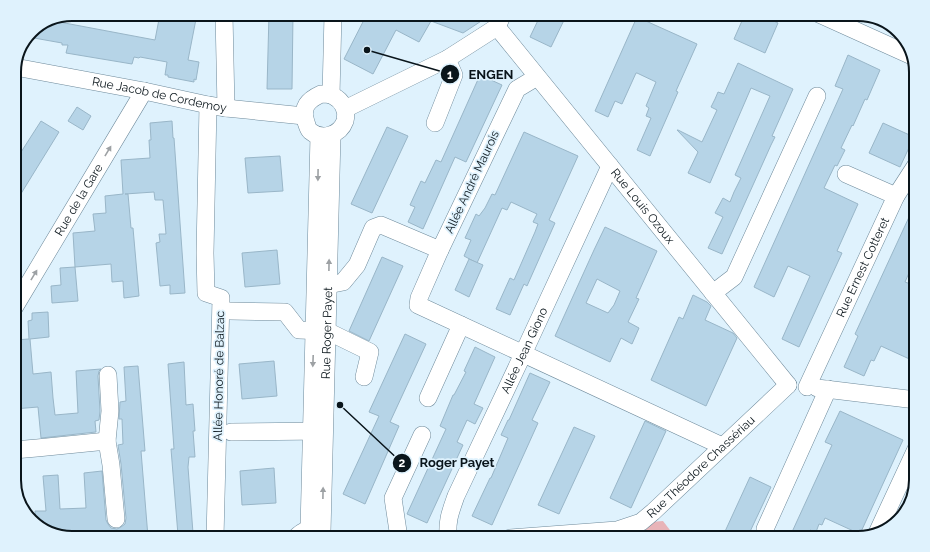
<svg xmlns="http://www.w3.org/2000/svg" width="930" height="552" font-family="Raleway,sans-serif">
<rect width="100%" height="100%" fill="#dff2fd"/>
<!-- green -->
<path fill="#e8b4b8" d="M663,521L676,538H593L651,522Z"/>
<!-- building -->
<g fill="#b6d4e7" stroke="#99b6c8" fill-rule="evenodd">
<path d="M160,14H197L188,60L199,62L196,80L194,79V82L168,77V75H165L167,62L140,57L139,58L134,57L132,64L66,53L68,45H62V43L34,38L35,29L54,21L155,40Z"/>
<path d="M269,14H293L292,89H267Z"/>
<path d="M367,14H492L463,33L431,21L419,42L396,30L373,74L344,59Z"/>
<path d="M541,14H567L551,47L530,37Z"/>
<path d="M745,14H759L778,23L765,53L734,39Z"/>
<path d="M637,17L697,44L676,91L678,92L650,156L637,150L651,118L646,116L649,108L646,106L656,82L637,73H636L622,104L615,101L608,117L595,111Z"/>
<path d="M848,55L880,70L867,100L865,99L853,126L852,125L841,148L845,150L837,166L835,165L824,188L858,204L837,251L842,253L799,347L782,339L810,276L788,266L774,297L754,287L843,89L835,86Z"/>
<path d="M738,63L793,89L772,136L775,137L771,145L722,254L708,248L723,217L715,213L723,198L730,202L734,192L741,178L735,175L770,96L751,88L710,183L688,173L698,152L677,130H678L702,142L717,110L711,107L715,99L718,92L724,94Z"/>
<path d="M480,75L502,85L466,162L455,157L423,229L408,222L415,207L410,205L421,181L425,183L436,160L441,162Z"/>
<path d="M77,107L91,116L83,130L68,121Z"/>
<path d="M41,121L59,132L14,205V163Z"/>
<path d="M172,121L173,138H174L185,293L170,294V285L160,286L156,243L160,242L159,234H166L163,200H155L154,192L125,194H128L131,228H133L139,296L124,298L123,281L112,282L111,264L75,267L73,233L95,231L93,214L106,213L105,196L123,194L121,160L150,158L149,140H151L150,123Z"/>
<path d="M883,123L914,137L900,167L869,153Z"/>
<path d="M387,127L408,136L372,213L351,204Z"/>
<path d="M524,132L578,156L549,220L555,223L527,286L524,284L510,315L496,309L510,278L514,280L535,232L538,224L533,222L537,214L511,202L507,210L502,208L477,263L464,256L471,240L465,238L476,214L479,216L485,208L492,194L495,195Z"/>
<path d="M280,156L283,191L248,193L245,158Z"/>
<path d="M916,202V257L905,282L916,286V362L881,346L874,361L871,360L864,376L844,367L858,336L855,334Z"/>
<path d="M605,227L657,251L636,298L639,299L628,322L639,328L632,344L621,338L610,362L555,336L594,250ZM597,279L620,291L614,305L608,313L586,303Z"/>
<path d="M277,250L280,284L245,287L242,253Z"/>
<path d="M382,257L403,266L369,341L349,331Z"/>
<path d="M469,259L483,265L469,297L455,290Z"/>
<path d="M75,267L78,301L52,303L51,286L61,285L60,268Z"/>
<path d="M693,295L707,302L711,306L705,320L733,333L737,338L706,406L651,380L679,317L683,319Z"/>
<path d="M48,312L49,337L30,339L33,374L51,372L53,398L55,415L78,413L76,371L101,369L99,371L98,376L100,411L99,420L95,421L96,432L41,438L38,407L14,409V340L29,339L28,321L32,320V313Z"/>
<path d="M405,334L426,344L390,422L399,426L365,504L343,494L379,416L369,412Z"/>
<path d="M475,347L495,357L474,404L483,408L475,424L467,420L457,442L463,445L427,523L407,514L446,429L440,426L453,395H454L466,372L464,371Z"/>
<path d="M274,361L277,396L242,399L239,364Z"/>
<path d="M184,362L186,405L193,404L195,431H193L195,457H189L188,467L193,533L178,535L171,449H174L168,364Z"/>
<path d="M138,366L145,451H141L148,537L132,538H72L43,530L36,523L35,511H46L43,476L58,475L60,509L86,508L84,473L102,471L106,520L108,524L111,528L117,529L121,527L125,524L126,518L121,464L118,445L123,444L122,419H119L120,402L126,401L124,367Z"/>
<path d="M530,373L550,382L532,420L538,423L492,525L472,516L490,478H491L508,438L501,435L508,420H509Z"/>
<path d="M840,411L903,440L860,534L825,518L822,525L819,524L816,532L810,530L806,538L792,532L832,445L825,442Z"/>
<path d="M645,421L666,431L631,508L610,498Z"/>
<path d="M574,427L595,436L559,514L538,505Z"/>
<path d="M274,468L276,503L242,505L240,471Z"/>
<path d="M750,477L771,487L747,538H722Z"/>
</g>
<g fill="none" stroke-linecap="round" stroke-linejoin="round">
<!-- minor casing -->
<g stroke="#6e8a9b" stroke-width="18">
<g id="minor">
<path d="M224,14L226,108"/>
<path d="M819,14L912,56"/>
<path id="s1" d="M497,27L788,385"/>
<path id="s2" d="M15,67L144,91L208,105L226,108L304,116"/>
<path d="M537,77L517,89L440,250L419,298L418,305L722,446"/>
<path d="M321,94C325,94 329,94 333,96C342,100 348,111 345,121C340,135 322,141 310,131C308,129 307,125 306,122C301,107 308,100 321,94Z"/>
<path d="M331,95L333,14"/>
<path d="M208,105L205,253L206,293L221,298L215,538"/>
<path d="M345,109L447,59L497,27L503,14"/>
<path d="M435,123L454,75L447,59"/>
<path d="M896,196L916,165"/>
<path d="M318,284L328,285L343,282L357,265L373,228L381,225L440,250"/>
<path d="M713,293L734,277L817,96"/>
<path id="s3" d="M14,308L144,91"/>
<path d="M230,311L285,312L299,330L327,331L370,352L364,377"/>
<path id="s4" d="M807,387L896,196L846,174"/>
<path d="M817,388L916,400"/>
<path d="M428,398L461,325"/>
<path d="M231,432L323,431"/>
<path d="M107,441L110,411L108,375"/>
<path d="M14,450L37,448L107,441L111,465L116,519"/>
<path d="M309,529L319,136"/>
<path d="M765,529L828,389"/>
<path id="s5" d="M322,532L332,135"/>
<path d="M877,533L916,449"/>
<path d="M295,538C304,529 307,529 320,531"/>
<path d="M399,538L393,498L422,435"/>
<path id="s6" d="M448,538C447,520 450,513 456,496L523,354L610,166"/>
<path id="s7" d="M510,538L617,530L641,522L653,512L788,385"/>
</g>
</g>
<!-- minor -->
<use href="#minor" stroke="#fff" stroke-width="17"/>
</g>
<!-- one-way arrows -->
<defs><path id="oneway-solid" d="M-6-.8H1V-3.2L6.5 0L1 3.2V.8H-6Z"/></defs>
<g fill="#9da1a4">
<use href="#oneway-solid" transform="translate(108 151) rotate(-59)"/>
<use href="#oneway-solid" transform="translate(318 175) rotate(91)"/>
<use href="#oneway-solid" transform="translate(329 265) rotate(-89)"/>
<use href="#oneway-solid" transform="translate(34 275) rotate(-59)"/>
<use href="#oneway-solid" transform="translate(313 361) rotate(92)"/>
<use href="#oneway-solid" transform="translate(323 493) rotate(-89)"/>
</g>
<g text-anchor="middle" dominant-baseline="central" stroke-width="3.5" stroke-linejoin="round" paint-order="stroke">
<!-- street labels -->
<g font-size="12" fill="#0a151b" stroke="#dff2fd">
<text stroke="none"><textPath href="#s2" startOffset="147">Rue Jacob de Cordemoy</textPath></text>
<text transform="translate(472 182) rotate(-65)">Allée André Maurois</text>
<text stroke="none"><textPath href="#s3" startOffset="126">Rue de la Gare</textPath></text>
<text stroke="none"><textPath href="#s1" startOffset="231">Rue Louis Ozoux</textPath></text>
<text stroke="none"><textPath href="#s4" startOffset="132">Rue Ernest Cotteret</textPath></text>
<text stroke="none"><textPath href="#s5" startOffset="199">Rue Roger Payet</textPath></text>
<text stroke="none"><textPath href="#s6" startOffset="204">Allée Jean Giono</textPath></text>
<text transform="translate(219 376) rotate(-89)">Allée Honoré de Balzac</text>
<text stroke="none"><textPath href="#s7" startOffset="214">Rue Théodore Chassériau</textPath></text>
</g>
</g>
<!-- crop -->
<path d="M0 0H930V552H0ZM72 21H858A51 51 0 0 1 909 72V480A51 51 0 0 1 858 531H72A51 51 0 0 1 21 480V72A51 51 0 0 1 72 21Z" fill="#dff2fd" fill-rule="evenodd"/>
<path fill="none" stroke="#0a151b" stroke-width="2" d="M72 21H858A51 51 0 0 1 909 72V480A51 51 0 0 1 858 531H72A51 51 0 0 1 21 480V72A51 51 0 0 1 72 21Z"/>
<!-- callouts -->
<path fill="none" stroke="#0a151b" stroke-width="1.5" d="M367 50L450 74M340 405L402 463"/>
<g fill="#0a151b" stroke="#dff2fd" stroke-width="1.5">
<circle cx="367" cy="50" r="4"/>
<circle cx="340" cy="405" r="4"/>
<circle cx="450" cy="74" r="10"/>
<circle cx="402" cy="463" r="10"/>
</g>
<g font-size="12" text-anchor="middle" font-weight="bold" fill="#fff">
<text x="450" y="79">1</text>
<text x="402" y="467">2</text>
</g>
<g font-size="13" text-anchor="middle" font-weight="bold" fill="#0a151b" stroke="#dff2fd" stroke-width="3.5" stroke-linejoin="round" paint-order="stroke">
<text x="491" y="79">ENGEN</text>
<text x="457" y="467">Roger Payet</text>
</g>
</svg>
